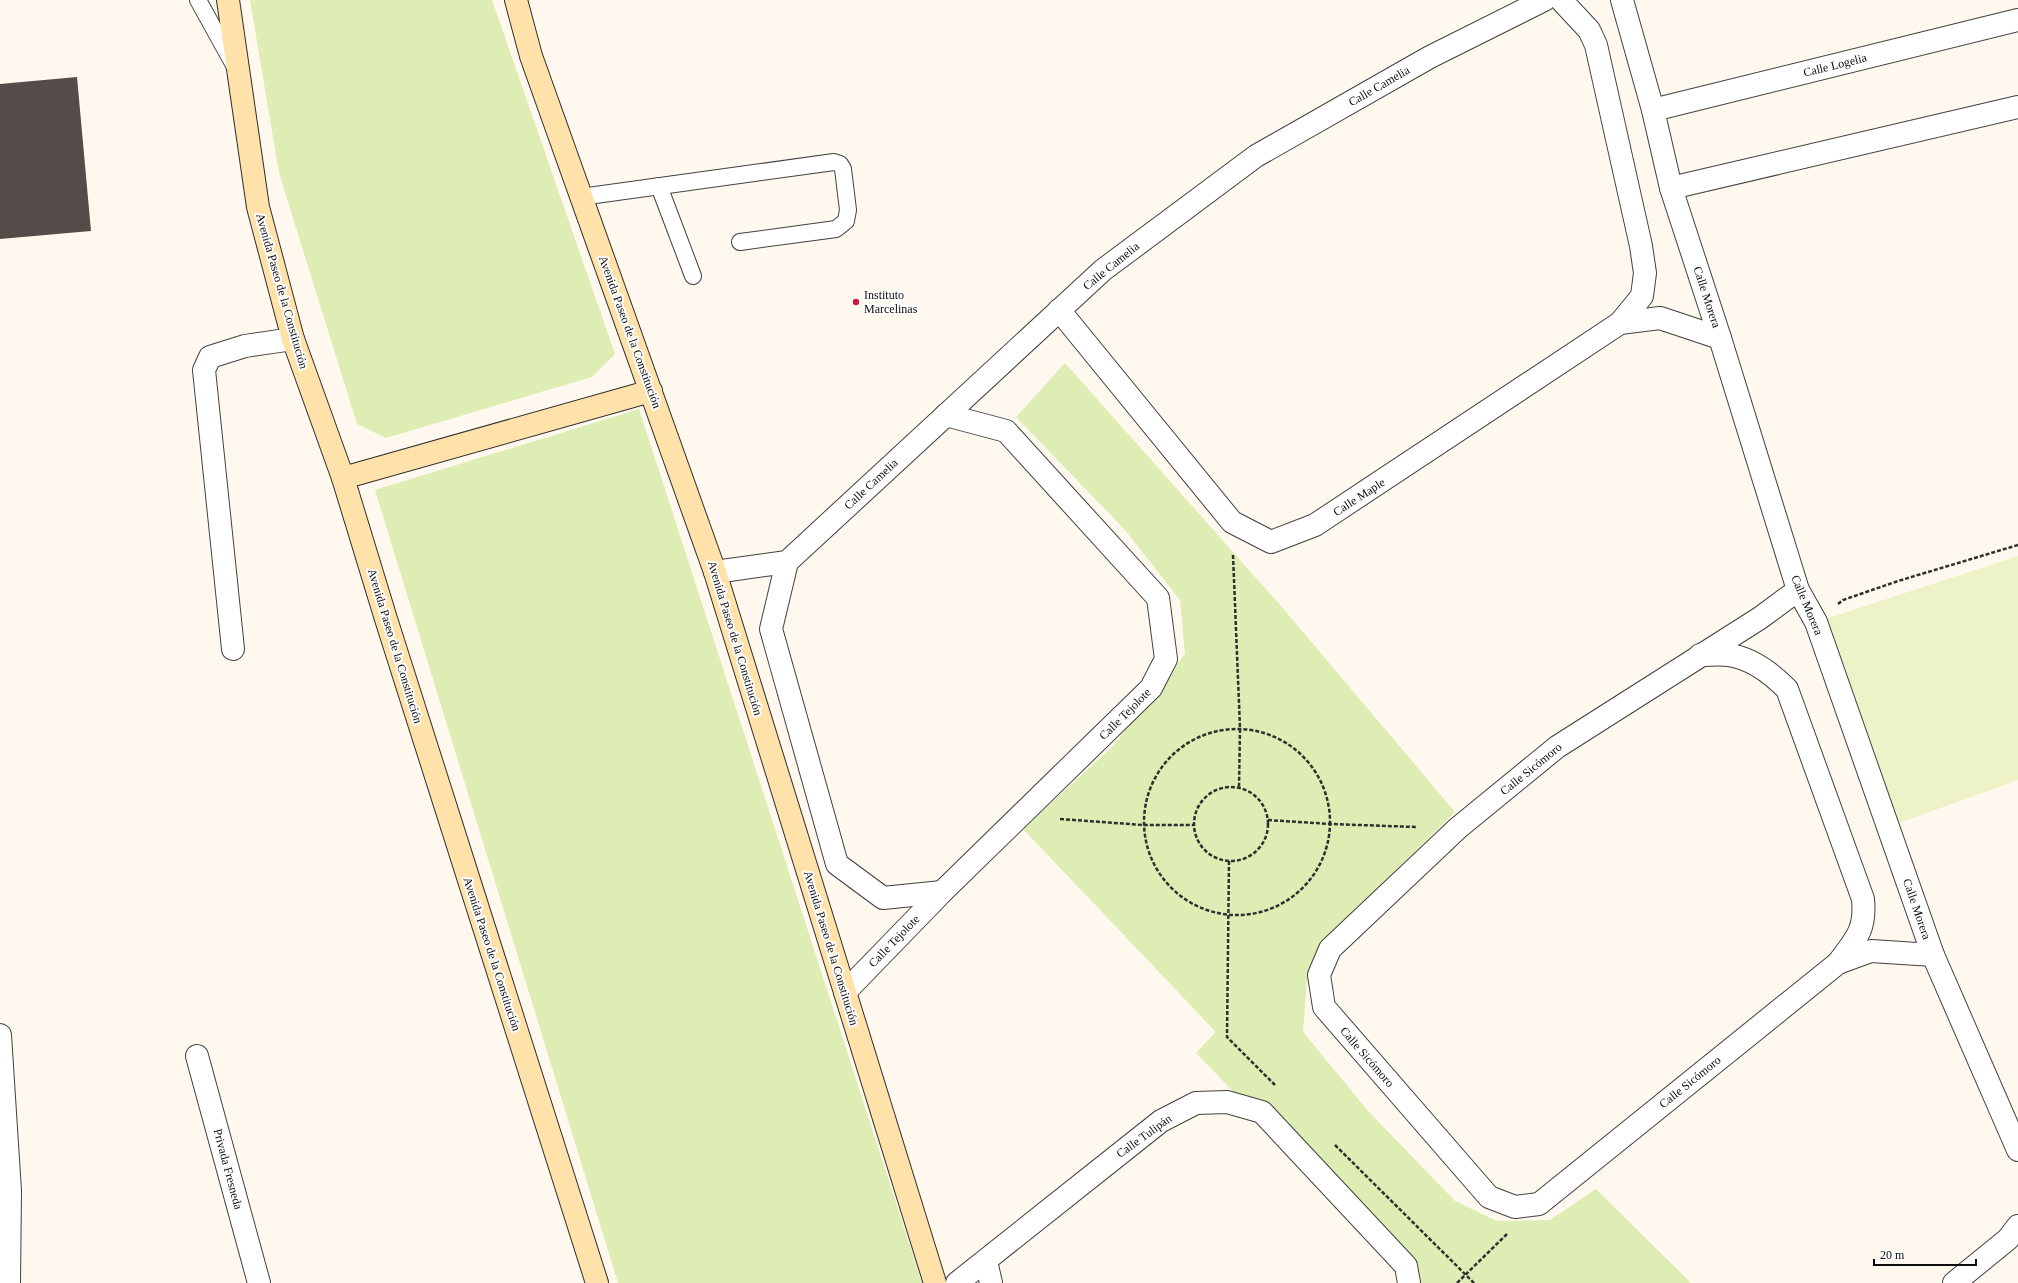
<svg xmlns="http://www.w3.org/2000/svg" width="2018" height="1283" font-family="Georgia,serif">
<rect width="100%" height="100%" fill="#fff8ee"/>
<!-- green -->
<g fill="#deedb4">
<path d="M250,0H492L615,354L592,377L386,438L357,424L279,173Z"/>
<path d="M1065,363L1281,606L1455,812L1399,867L1307,981L1303,1032L1369,1112L1455,1201L1497,1221L1550,1220L1596,1189L1691,1283H1411L1409,1274L1196,1053L1216,1032L1023,829L1113,746L1185,654L1180,600L1125,530L1016,417Z"/>
<path d="M639,409L922,1283H618L375,490Z"/>
</g>
<!-- pitch -->
<path fill="#eef3c7" d="M2018,556V780L1888,827L1816,622Z"/>
<!-- building -->
<path fill="#574b49" d="M77,77L91,231L0,239V84Z"/>
<g fill="none" stroke-linecap="round" stroke-linejoin="round">
<!-- lane casing -->
<g stroke="#404040" stroke-width="18">
<g id="lane">
<path d="M198,0L234,65"/>
<path d="M659,186L693,276"/>
<path d="M581,197L834,162L840,164L843,169L848,210L846,221L836,229L740,242"/>
</g>
</g>
<!-- street casing -->
<g stroke="#404040" stroke-width="24">
<g id="street">
<path d="M1561,0L1589,30L1596,45L1641,246L1645,273L1642,296L1620,323"/>
<path d="M1622,0L1653,110L1671,188L1720,338L1798,590L1816,622L1933,955L2018,1150"/>
<path d="M1653,110L2018,20"/>
<path d="M1671,188L2018,107"/>
<path d="M1059,310L1232,522L1271,542L1315,525L1620,323L1660,318L1720,338"/>
<path d="M787,562L771,629L837,864L883,898L942,892"/>
<path d="M715,572L787,562L1103,270L1256,156L1430,57L1544,0"/>
<path d="M1798,590L1760,618L1557,747L1458,828L1330,949L1319,975L1324,1007L1489,1197L1515,1207L1539,1204L1838,963L1871,951L1933,955"/>
<path d="M233,649L204,370L210,357L245,346L293,339"/>
<path d="M1700,655C1710,655 1719,654 1729,655C1751,658 1772,674 1787,689L1863,899C1866,930 1856,939 1838,963"/>
<path d="M845,992L942,892L1151,688L1166,659L1158,598L1006,431L946,415"/>
<path d="M0,1035L10,1191L9,1283"/>
<path d="M197,1056L259,1283"/>
<path d="M986,1261L991,1283"/>
<path d="M957,1283L1161,1121L1196,1103L1227,1102L1262,1112L1406,1266L1409,1283"/>
<path d="M1954,1283L2008,1239L2018,1226"/>
</g>
</g>
<!-- secondary casing -->
<g stroke="#2f2f2f" stroke-width="24">
<g id="secondary">
<path d="M228,0L258,207L293,339L343,478L386,619L597,1283"/>
<path d="M516,0L531,56L715,572L935,1283"/>
<path d="M343,478L651,391"/>
</g>
</g>
<!-- path -->
<g stroke="#2f2f2f" stroke-width="2.5" stroke-dasharray="4 2" stroke-linecap="butt">
<path d="M1233,555L1240,728L1239,788"/>
<path d="M1838,604L1843,600L1898,581L2018,545"/>
<circle cx="1237" cy="822" r="93"/>
<circle cx="1231" cy="824" r="37"/>
<path d="M1060,819L1143,825H1194"/>
<path d="M1268,820L1331,824L1416,827"/>
<path d="M1229,861L1227,1037L1275,1085"/>
<path d="M1335,1145L1474,1283"/>
<path d="M1457,1283L1507,1234"/>
</g>
<!-- lane -->
<use href="#lane" stroke="#fff" stroke-width="16"/>
<!-- street -->
<use href="#street" stroke="#fff" stroke-width="22"/>
<!-- secondary -->
<use href="#secondary" stroke="#ffe2a9" stroke-width="22"/>
</g>
<!-- markers -->
<circle fill="#c91a49" stroke="#fff" stroke-width="1.5" cx="856" cy="302" r="4"/>
<g text-anchor="middle" dominant-baseline="central" stroke-width="4" stroke-linejoin="round" paint-order="stroke">
<!-- street labels -->
<g font-size="12" fill="#0d0d0d" stroke="#fff">
<text transform="translate(1835 65) rotate(-14)">Calle Logelia</text>
<text transform="translate(1379 86) rotate(-30)">Calle Camelia</text>
<text transform="translate(1111 266) rotate(-39)">Calle Camelia</text>
<text transform="translate(282 291) rotate(74)">Avenida Paseo de la Constitución</text>
<text transform="translate(1707 297) rotate(72)">Calle Morera</text>
<text transform="translate(630 332) rotate(70)">Avenida Paseo de la Constitución</text>
<text transform="translate(871 484) rotate(-43)">Calle Camelia</text>
<text transform="translate(1359 497) rotate(-33)">Calle Maple</text>
<text transform="translate(1807 605) rotate(67)">Calle Morera</text>
<text transform="translate(735 638) rotate(73)">Avenida Paseo de la Constitución</text>
<text transform="translate(395 646) rotate(73)">Avenida Paseo de la Constitución</text>
<text transform="translate(1125 714) rotate(-45)">Calle Tejolote</text>
<text transform="translate(1531 769) rotate(-39)">Calle Sicómoro</text>
<text transform="translate(1917 909) rotate(71)">Calle Morera</text>
<text transform="translate(894 941) rotate(-46)">Calle Tejolote</text>
<text transform="translate(831 948) rotate(73)">Avenida Paseo de la Constitución</text>
<text transform="translate(492 954) rotate(72)">Avenida Paseo de la Constitución</text>
<text transform="translate(1367 1057) rotate(49)">Calle Sicómoro</text>
<text transform="translate(1690 1082) rotate(-39)">Calle Sicómoro</text>
<text transform="translate(1144 1136) rotate(-36)">Calle Tulipán</text>
<text transform="translate(228 1169) rotate(75)">Privada Fresneda</text>
</g>
<!-- poi labels -->
<g font-size="12" fill="#0d0d0d" stroke="#fff" text-anchor="start">
<text x="864" y="295">Instituto<tspan x="864" dy="14">Marcelinas</tspan></text>
</g>
</g>
<!-- scale -->
<path d="M1874 1259v6h102v-6" fill="none" stroke="#0d0d0d" stroke-width="2"/>
<text x="1880" y="1259" font-size="12" fill="#0d0d0d" stroke="#ffffff" stroke-width="3" paint-order="stroke">20 m</text>
</svg>
